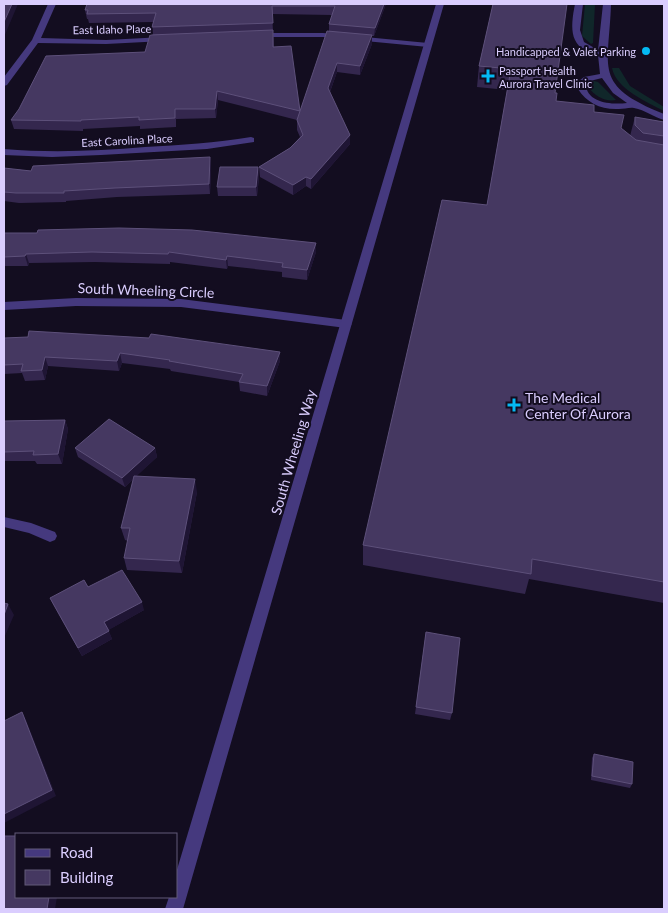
<svg xmlns="http://www.w3.org/2000/svg" width="668" height="913" font-family="Lato,sans-serif">
<rect width="100%" height="100%" fill="#130d20"/>
<!-- green -->
<g fill="#10272a">
<path d="M585,4H595L593,43L591,44L582,36Z"/>
<path d="M612,68H619L630,86L664,107V111C647,102 616,89 612,68Z"/>
<path d="M590,80L598,82L616,100C605,102 595,96 588,87Z"/>
</g>
<g fill="none" stroke-linecap="round" stroke-linejoin="round">
<!-- service -->
<path fill="#45397e" fill-rule="evenodd" d="M575,4H583L580,30L584,42L598,50L603,4H611C609,69 592,85 664,114V120C654,117 645,110 634,108C630,107 624,109 619,109C601,110 587,103 578,89L579,81L584,77L600,74L598,55C569,49 570,29 575,4ZM602,78L613,93L627,103C612,105 586,103 586,84L590,81Z"/>
<!-- minor -->
<g fill="#45397e" fill-rule="evenodd">
<path d="M48,4H56L41,38L106,40L164,37L168,39L164,41L106,44L38,43L7,85L4,86V77L32,40Z"/>
<path d="M253,33H323L428,43L432,45L428,47L323,37H253Z"/>
<path d="M251,137L254,138V142L207,149L101,155L52,157L4,155V149C51,153 98,151 145,147C180,145 216,143 251,137Z"/>
<path d="M76,298L181,299L346,320L352,324L346,328L181,307L76,306L4,310V302Z"/>
<path d="M4,517L31,523L55,532L57,536L55,540L50,542L29,533L4,527Z"/>
</g>
<!-- tertiary -->
<path fill="#45397e" fill-rule="evenodd" d="M436,4H444L183,909H165L169,897H176V873Z"/>
</g>
<!-- wall -->
<g fill="#34274e" fill-rule="evenodd">
<path d="M87,4H386L374,36H372V44L360,75L337,72L330,92L350,135V144L311,189L306,186L293,195L260,177L259,167L290,148L300,137L297,130V120L218,100L216,118L176,119V127L140,129V126L83,129V131L14,129L11,120L145,52L153,35L152,27L153,22L89,23L88,19H87L85,10ZM272,14L332,15L329,24V31L300,111L274,47Z"/>
<path d="M493,4L555,93L556,101L594,112L621,128L630,136L635,117L664,122V603L529,579L525,594L363,565V545L487,205L507,90L477,87L479,66Z"/>
<path d="M211,167L210,194L117,197L66,201V202L19,203L4,201V168L31,171Z"/>
<path d="M258,167L259,177L257,196H218L217,187Z"/>
<path d="M4,233L316,243V252L307,280L282,277V272L228,266L227,269L170,262V264L95,262L29,263L28,266H4Z"/>
<path d="M4,338L280,352V361L267,396L240,391L239,382L171,371L170,369L122,363L119,371L48,366L45,380L25,381L22,373L4,374Z"/>
<path d="M65,420L68,429L62,464H37L35,461H4V421Z"/>
<path d="M75,448H155L157,457L136,476L197,492L182,573L127,570L124,558L128,541L125,540L121,528L134,478L125,487L78,457Z"/>
<path d="M88,587L144,610L108,630L112,639L82,656L54,606L50,598Z"/>
<path d="M426,632L452,713L450,720L415,714Z"/>
<path d="M594,754L632,784L630,788L591,780L592,758Z"/>
</g>
<!-- shaded-wall -->
<g fill="#1f1534">
<path d="M12,4H18L4,37V22Z"/>
<path d="M384,4H386L374,36L375,28Z"/>
<path d="M372,35V44L360,75V66Z"/>
<path d="M337,63V72L328,97V88Z"/>
<path d="M217,91L218,100L216,118L215,109Z"/>
<path d="M350,135V144L311,189V179Z"/>
<path d="M210,157L211,167L210,194L209,184Z"/>
<path d="M258,167L259,177L257,196L256,187Z"/>
<path d="M306,177V186L293,195V185Z"/>
<path d="M316,243V252L307,280V270Z"/>
<path d="M26,254L29,263L28,266L25,256Z"/>
<path d="M227,256L228,266L227,269L226,260Z"/>
<path d="M280,352V361L267,396V386Z"/>
<path d="M120,353L122,363L119,371L117,361Z"/>
<path d="M45,357L48,366L45,380L42,370Z"/>
<path d="M65,420L68,429L62,464L58,454Z"/>
<path d="M155,448L157,457L125,487L122,478Z"/>
<path d="M195,479L197,492L182,573L179,561Z"/>
<path d="M142,602L144,610L107,631L104,622Z"/>
<path d="M8,604L14,615L4,638V615Z"/>
<path d="M109,631L112,639L82,656L78,648Z"/>
<path d="M22,712L26,720L56,796L4,823V814Z"/>
<path d="M49,897H57L55,909H47Z"/>
</g>
<!-- building -->
<g fill="#453861" stroke="#5d507a">
<path d="M4,4H12L4,22Z"/>
<path d="M87,4H384L375,28L329,24L335,6H272L273,23L152,27L156,13L87,14L88,10H85Z"/>
<path d="M493,4H567L555,93H557L556,101L594,105V112L624,115L621,128L636,140L664,145V582L532,559L531,574L363,545L442,200L487,205L511,69L479,66Z"/>
<path d="M273,30V47L291,46L300,111L217,91L215,109H175V118L139,120V117L81,120V121L11,120L19,109L46,56L145,52L150,35Z"/>
<path d="M327,31L372,35L360,66L337,63L328,88L350,135L311,179L306,177L293,185L259,167L290,148L303,135L297,120Z"/>
<path d="M635,117L664,122V136L643,133L635,125Z"/>
<path d="M210,157L209,184L115,188L64,191V193H16L4,192V168L31,171L33,166Z"/>
<path d="M220,167H258L256,187H217Z"/>
<path d="M119,228L192,230L316,243L307,270L282,267L283,263L227,256L226,260L169,252L168,254L92,252L26,254L25,256L4,257V233H37L38,230Z"/>
<path d="M29,331L149,338L151,334L280,352L267,386L239,382L243,374L169,361L170,360L120,353L117,361L45,357L42,370L21,371L23,364L4,365V338L28,337Z"/>
<path d="M109,419L155,448L122,478L75,448Z"/>
<path d="M65,420L58,454L33,455L34,451L4,452V421Z"/>
<path d="M134,476L195,479L179,561L124,558L130,528H121Z"/>
<path d="M122,570L142,602L104,622L109,631L78,648L50,598L84,580L88,587Z"/>
<path d="M4,603L8,604L4,615Z"/>
<path d="M426,632L460,638L452,713L416,707Z"/>
<path d="M22,712L52,790L4,814V721Z"/>
<path d="M594,754L633,762L632,784L592,776Z"/>
<path d="M4,836H16V897H49L47,909H4Z"/>
</g>
<!-- markers -->
<g fill="#04b9f3" stroke="#130d20" stroke-width="2">
<circle cx="646" cy="51" r="5"/>
<path d="M485.5 68.5h5v5h5v5h-5v5h-5v-5h-5v-5h5z"/>
<path d="M511.5 397.5h5v5h5v5h-5v5h-5v-5h-5v-5h5z"/>
</g>
<g text-anchor="middle" dominant-baseline="central" stroke-width="4" stroke-linejoin="round" paint-order="stroke">
<!-- far-street labels -->
<g font-size="11" fill="#dacdfe" stroke="#130d20">
<text transform="translate(112 29) rotate(-1)">East Idaho Place</text>
<text transform="translate(127 140) rotate(-3)">East Carolina Place</text>
</g>
<!-- far-poi labels -->
<g font-size="11" fill="#dacdfe" stroke="#130d20" text-anchor="end">
<text x="636" y="51">Handicapped &amp; Valet Parking</text>
<text x="499" y="70" text-anchor="start">Passport Health<tspan x="499" dy="13">Aurora Travel Clinic</tspan></text>
</g>
<!-- street labels -->
<g font-size="14" fill="#dacdfe" stroke="#130d20">
<text transform="translate(146 290) rotate(2)">South Wheeling Circle</text>
<text transform="translate(293 452) rotate(-74)">South Wheeling Way</text>
</g>
<!-- poi labels -->
<g font-size="14" fill="#dacdfe" stroke="#130d20" text-anchor="start">
<text x="525" y="397">The Medical<tspan x="525" dy="16">Center Of Aurora</tspan></text>
</g>
</g>
<!-- border -->
<rect width="668" height="913" fill="none" stroke="#dacdfe" stroke-width="10"/>
<!-- legend -->
<rect x="15" y="833" width="162" height="65" fill="#130d20" stroke="#635a79"/>
<rect x="25" y="849" width="25" height="8" fill="#45397e" stroke="#635a79"/>
<text x="60" y="858" font-size="15" fill="#dacdfe">Road</text>
<rect x="25" y="870" width="25" height="15" fill="#453861" stroke="#635a79"/>
<text x="60" y="883" font-size="15" fill="#dacdfe">Building</text>
</svg>
